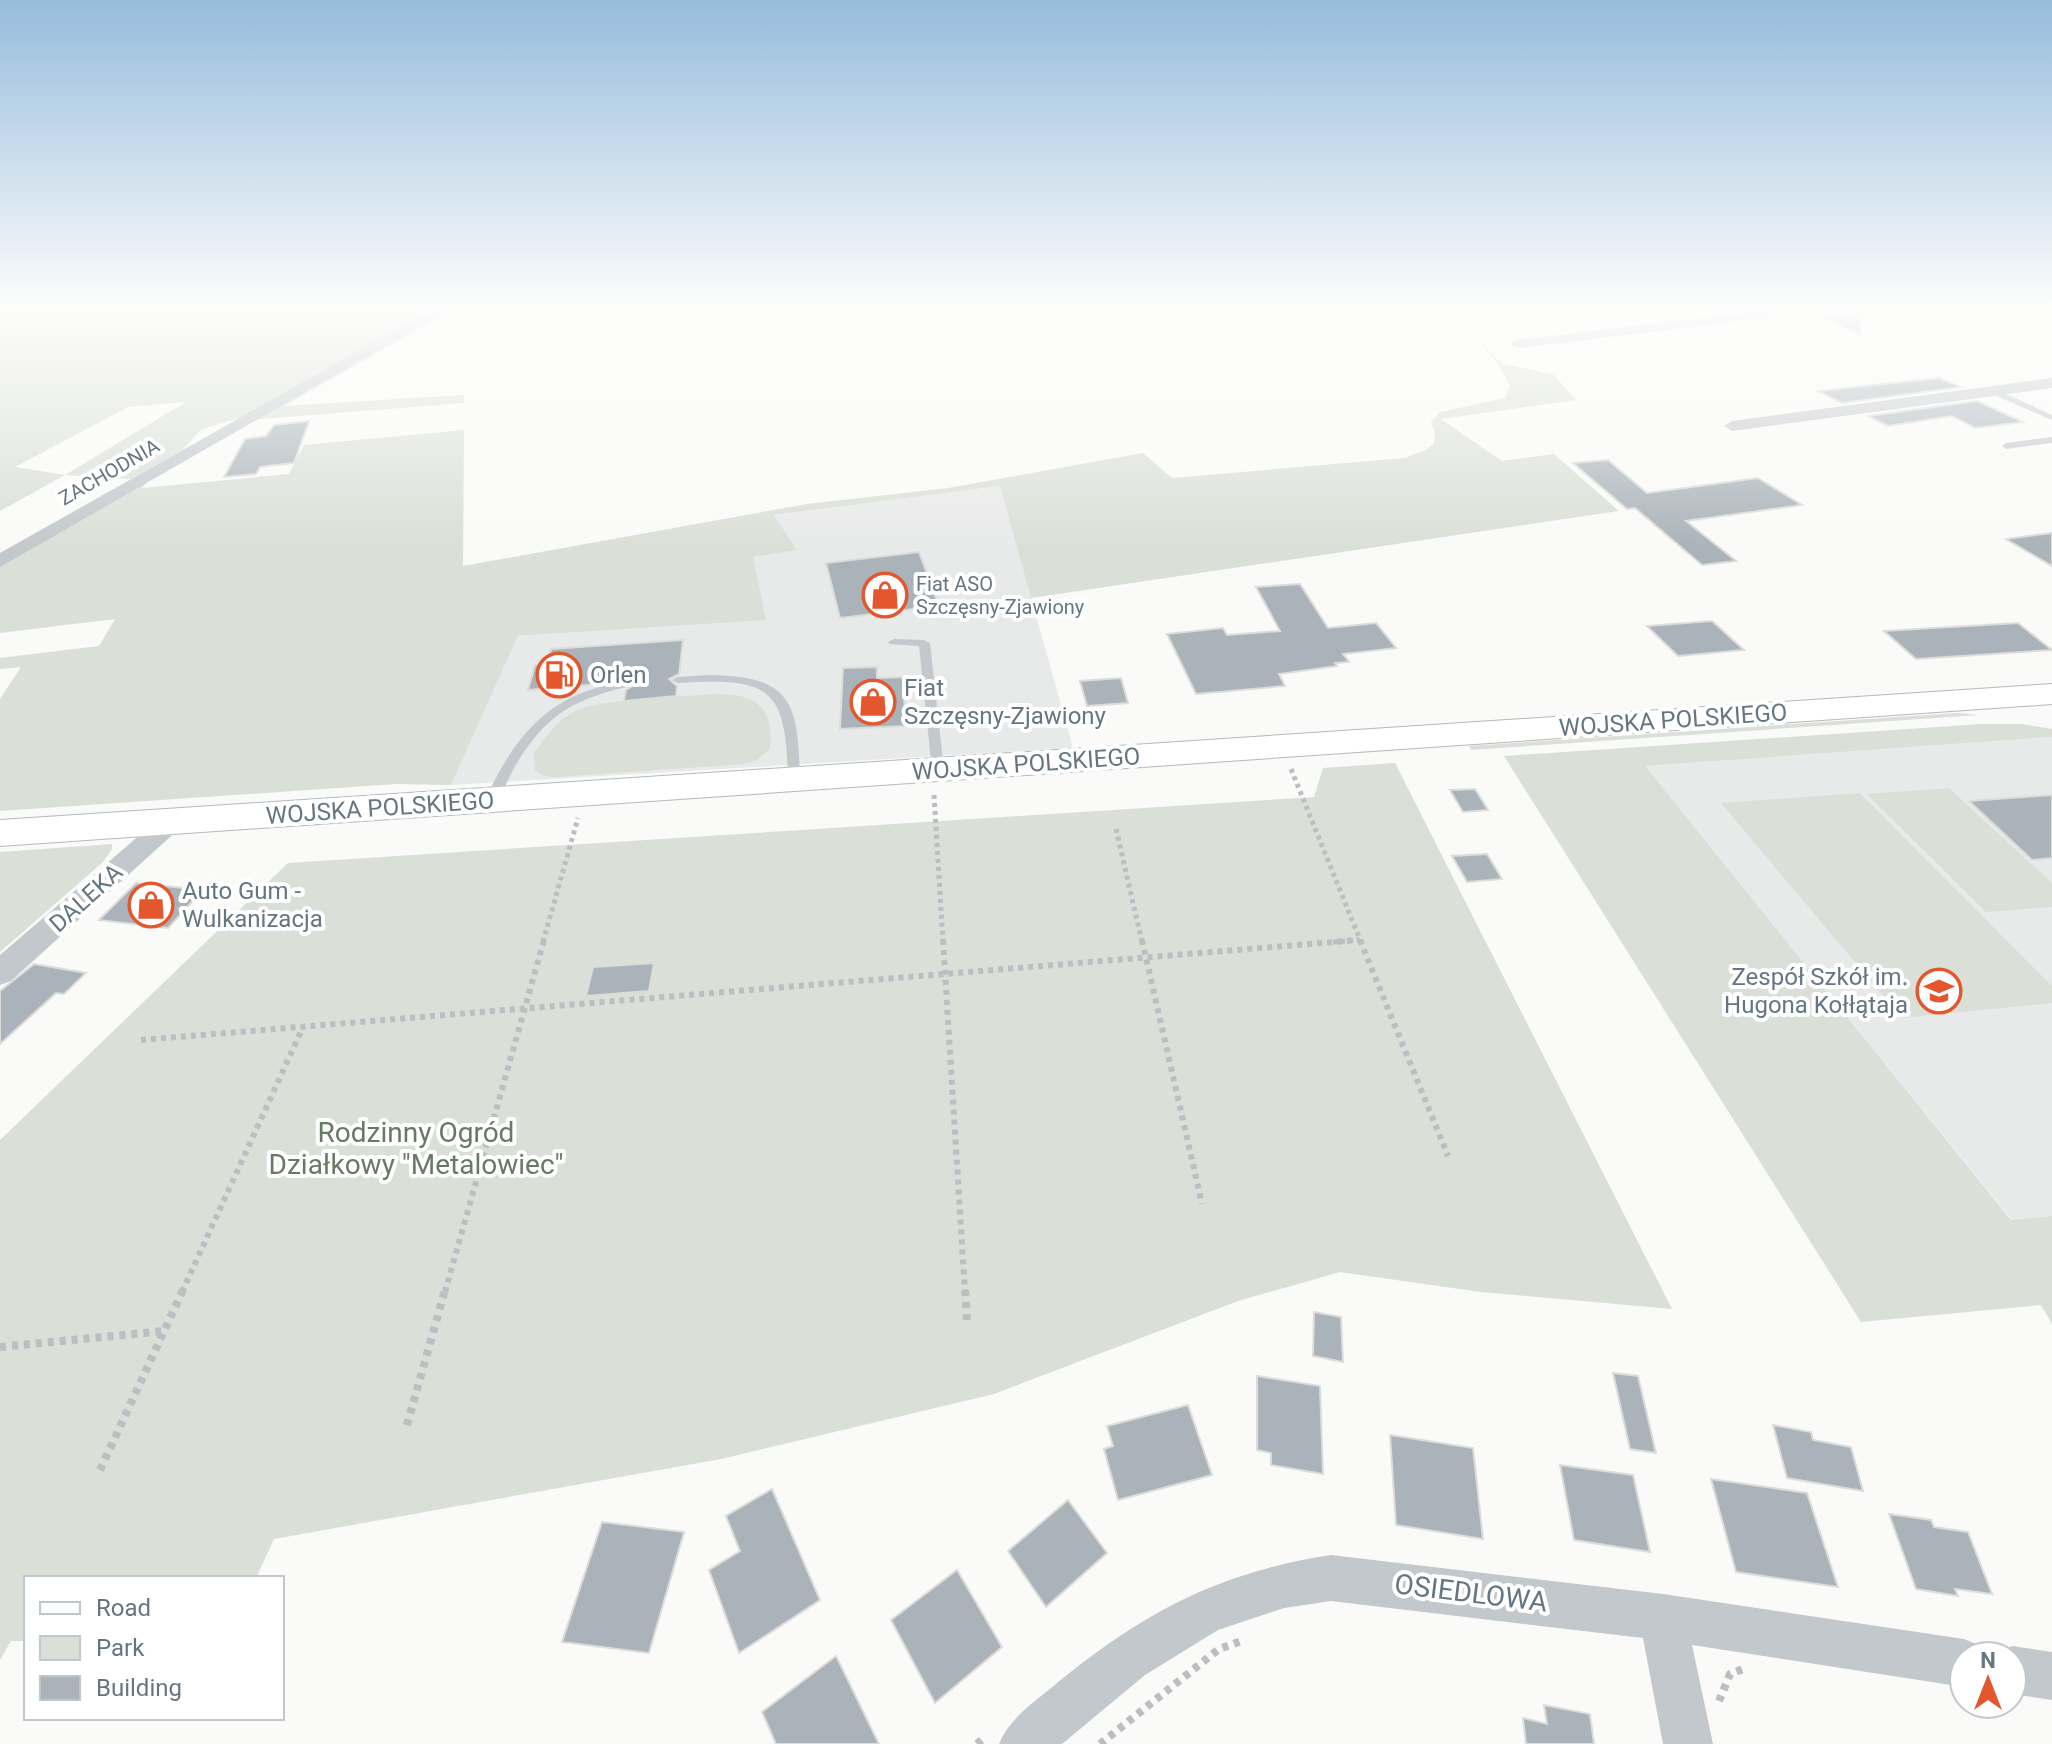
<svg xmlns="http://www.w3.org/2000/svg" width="2052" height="1744" font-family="Roboto,sans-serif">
<rect width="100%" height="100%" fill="#fafaf8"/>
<!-- built -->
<g fill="#e8e9e9">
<path d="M1000,486L1073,748L451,785L518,636L766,620L752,556L797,550L774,515Z"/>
<path d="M2052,737V1216L2012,1220L1644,766Z"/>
</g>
<!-- green -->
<g fill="#dadfd7" fill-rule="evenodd">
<path d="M0,305H445L243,417L202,429L181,451L131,479L65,475L0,511ZM186,402L65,475L15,467L128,407Z"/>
<path d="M457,305H471L442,316L284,406L464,395V403L249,420Z"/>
<path d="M1468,328L1501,363L1554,375L1576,400L1441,419L1502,461L1554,454L1619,511L1031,598L1000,486L774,515L797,550L753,557L766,620L518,636L451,785L396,784L0,811V699L21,667L0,669V658L99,646L115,619L0,633V566L153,475L142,488L289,474L304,445L464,430L463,566L807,504L948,488L1143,453L1172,478L1404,458L1424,451L1434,444L1435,433L1431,422L1440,412L1505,398L1510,386L1499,365Z"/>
<path d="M709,694C750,692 775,703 770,749L757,760L745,764L556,777L544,776L535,770L534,753C545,738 557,721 573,712C600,698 676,698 709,694Z"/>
<path d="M1957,713L1979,715L1471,750L1469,746Z"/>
<path d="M1982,724H2022L2052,729V737L1645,766L2011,1220L2052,1216V1324L2041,1305L1861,1322L1504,756Z"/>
<path d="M1395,763L1672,1309L1481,1292L1340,1272L1238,1301L994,1394L721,1459L274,1539L256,1578H26V1641H11L0,1660V1140L288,863L1314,797L1323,768Z"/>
<path d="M1949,788L2052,883V907L1986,912L1867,794Z"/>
<path d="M1860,793L2052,986V1003L1902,1018L1721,803Z"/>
<path d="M112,844V849L103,862L0,952V852Z"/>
</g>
<!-- building -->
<g fill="#aab3b9" stroke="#dcdcda" stroke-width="2">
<path d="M1852,305H1859L1861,335L1816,315L1842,312Z"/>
<path d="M1939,378L1961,387L1842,403L1818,391Z"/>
<path d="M1977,401L2023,422L1975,428L1952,416L1888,426L1868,416Z"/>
<path d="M309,421L294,463L260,467L256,474L224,477L245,439L266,436L274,425Z"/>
<path d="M1608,460L1647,493L1758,478L1802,505L1686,521L1736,561L1702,565L1635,508L1627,509L1573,463Z"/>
<path d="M2052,533V566L2006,539Z"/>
<path d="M919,552L939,606L840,618L826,563Z"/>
<path d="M1300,584L1328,628L1376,623L1396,648L1343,654L1349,662L1335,663L1337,666L1279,674L1285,686L1196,694L1167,634L1223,628L1227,635L1280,631L1256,587Z"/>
<path d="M1712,621L1744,650L1678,656L1647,626Z"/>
<path d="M2018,623L2052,650L1916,659L1884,631Z"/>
<path d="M683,640L679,674L669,679L677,686L676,696L624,701L626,690L636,684L626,678L599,684L528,690L535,665L547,664L551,649Z"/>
<path d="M877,667V678L904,677L905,726L840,729L843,668Z"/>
<path d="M1121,678L1128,703L1087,706L1080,681Z"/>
<path d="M1475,789L1488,810L1463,812L1450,790Z"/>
<path d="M2052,795V858L2032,860L1969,801Z"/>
<path d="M1487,854L1502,879L1467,882L1452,856Z"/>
<path d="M136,883L203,890L168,928L99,920Z"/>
<path d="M654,963L649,991L586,996L593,967Z"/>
<path d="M34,964L86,973L64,994L56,993L0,1044V991Z"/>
<path d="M1314,1312L1341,1317L1343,1362L1313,1356Z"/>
<path d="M1613,1373L1638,1376L1656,1453L1630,1449Z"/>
<path d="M1257,1376L1320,1386L1323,1474L1271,1465V1453L1257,1450Z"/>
<path d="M1188,1405L1212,1475L1118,1500L1104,1449L1113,1446L1107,1426Z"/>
<path d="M1773,1425L1811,1432L1813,1440L1851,1447L1863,1491L1787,1478Z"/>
<path d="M1390,1435L1473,1448L1483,1539L1396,1525Z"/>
<path d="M1560,1465L1633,1475L1650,1552L1574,1540Z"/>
<path d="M1711,1479L1807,1493L1838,1587L1736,1572Z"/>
<path d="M772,1489L820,1600L739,1653L709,1570L740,1551L726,1516Z"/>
<path d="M1068,1500L1107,1553L1046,1607L1008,1551Z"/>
<path d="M1889,1514L1931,1520L1934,1527L1968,1532L1992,1594L1955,1589L1958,1596L1916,1589Z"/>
<path d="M602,1522L684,1532L649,1653L562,1642Z"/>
<path d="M957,1570L1002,1647L935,1703L891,1620Z"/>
<path d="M836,1656L879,1744H776L762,1712Z"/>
<path d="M1544,1705L1590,1714L1594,1744H1526L1523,1718L1547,1724Z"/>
</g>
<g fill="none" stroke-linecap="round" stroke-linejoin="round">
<!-- secondary casing -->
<g stroke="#b3babf" stroke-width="2">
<path id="secondary" d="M2052,684V704L0,846V820Z"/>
</g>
<!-- path-far2 -->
<g stroke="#bbbfc2" stroke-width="5" stroke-dasharray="4 4" stroke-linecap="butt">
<path d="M1291,769L1361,942"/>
<path d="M934,795L943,942"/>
<path d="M1116,829L1142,942"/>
<path d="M543,942L578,818"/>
<path d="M1333,942L1360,940"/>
</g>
<!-- path-far1 -->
<g stroke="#bbbfc2" stroke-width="6" stroke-dasharray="5 5" stroke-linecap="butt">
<path d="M943,940L965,1292"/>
<path d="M1142,940L1202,1204"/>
<path d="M1360,940L1448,1156"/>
<path d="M141,1040L1358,940"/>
<path d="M182,1292L303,1027"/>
<path d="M445,1292L544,940"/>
</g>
<!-- path -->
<g stroke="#bbbfc2" stroke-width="8" stroke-dasharray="6 6" stroke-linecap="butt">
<path d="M965,1290L967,1320"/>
<path d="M0,1347L164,1331"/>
<path d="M407,1425L445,1290"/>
<path d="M100,1470L183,1290"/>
<path d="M1719,1701L1730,1674L1746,1668"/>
<path d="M977,1744L986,1736"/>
<path d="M1100,1744L1219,1649L1244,1640"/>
</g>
<!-- lane -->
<g fill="#c3c8cc" fill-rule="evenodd">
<path d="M1989,389H1995L2052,415V420L1989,393Z"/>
<path d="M2052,437V443L2006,449L2002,446L2006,443Z"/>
<path d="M894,639L924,640L930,643L944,770L942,773L938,774L932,770L919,646L890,644L888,642Z"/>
<path d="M709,675C793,676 798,703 800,780L799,783L794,784L788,780C786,685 769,678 678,683L672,680L678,677Z"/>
<path d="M627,681L633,684L631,686C579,698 550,711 520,758C510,773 505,788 497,803H487L485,800C517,732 550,693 627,681Z"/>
</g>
<!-- street -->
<g fill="#c3c8cc" fill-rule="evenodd">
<path d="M440,305H457L0,567V553Z"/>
<path d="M1806,305H1849L1842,309L1517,348L1510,344L1517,340Z"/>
<path d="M2052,378V388L1732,431L1724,426L1732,421Z"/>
<path d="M171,813L180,816L184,822L180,828L11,981L0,985V955L162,816Z"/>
<path d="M1331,1555L1663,1594L1964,1639L1981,1646L1985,1656H1964V1687L1692,1645L1713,1744H1663L1643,1638L1331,1601L1284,1608L1218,1630L1145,1675L1062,1744H999C1010,1717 1035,1702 1057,1683C1144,1612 1219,1572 1331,1555Z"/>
<path d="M2012,1646L2052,1652V1700L2012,1694V1656H1994Z"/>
</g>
<!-- secondary -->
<use href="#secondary" fill="#fff" fill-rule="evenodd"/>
</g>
<!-- sky -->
<linearGradient id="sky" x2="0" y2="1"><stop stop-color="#96bcdc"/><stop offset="0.56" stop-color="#fdfdfc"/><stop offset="1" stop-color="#fdfdfc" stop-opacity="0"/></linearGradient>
<rect width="2052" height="549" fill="url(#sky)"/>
<!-- icons -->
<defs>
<g id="shop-ring" transform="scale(2.3)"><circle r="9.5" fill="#fff" stroke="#e4572e" stroke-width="1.5"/><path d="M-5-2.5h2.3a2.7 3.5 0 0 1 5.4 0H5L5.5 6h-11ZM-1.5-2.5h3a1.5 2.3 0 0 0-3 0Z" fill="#e4572e"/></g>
<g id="fuel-ring" transform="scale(2.3)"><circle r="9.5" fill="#fff" stroke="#e4572e" stroke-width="1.5"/><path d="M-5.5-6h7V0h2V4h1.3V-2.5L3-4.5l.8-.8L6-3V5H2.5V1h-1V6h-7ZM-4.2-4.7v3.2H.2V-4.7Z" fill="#e4572e"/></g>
<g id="school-ring" transform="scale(2.3)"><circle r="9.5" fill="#fff" stroke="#e4572e" stroke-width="1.5"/><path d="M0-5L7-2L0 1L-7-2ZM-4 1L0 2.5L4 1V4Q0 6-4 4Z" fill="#e4572e"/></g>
</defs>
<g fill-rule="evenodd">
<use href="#shop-ring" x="885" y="595"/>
<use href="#fuel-ring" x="559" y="675"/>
<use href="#shop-ring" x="873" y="702"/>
<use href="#shop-ring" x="151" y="905"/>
<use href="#school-ring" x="1939" y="991"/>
</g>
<g text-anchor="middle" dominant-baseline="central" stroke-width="8" stroke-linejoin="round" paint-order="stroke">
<!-- far-street labels -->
<g font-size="20" fill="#657683" stroke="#fff">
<text transform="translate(109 472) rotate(-30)">ZACHODNIA</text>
</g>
<!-- far-poi labels -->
<g font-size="20" fill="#657683" stroke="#fff" text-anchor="start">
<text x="916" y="584">Fiat ASO<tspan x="916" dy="23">Szczęsny-Zjawiony</tspan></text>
</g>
<!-- poi labels -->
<g font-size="24" fill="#657683" stroke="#fff" text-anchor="start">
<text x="590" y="675">Orlen</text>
<text x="904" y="688">Fiat<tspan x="904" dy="28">Szczęsny-Zjawiony</tspan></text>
<text x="182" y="891">Auto Gum -<tspan x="182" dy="28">Wulkanizacja</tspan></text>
<text x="1908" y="977" text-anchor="end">Zespół Szkół im.<tspan x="1908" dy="28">Hugona Kołłątaja</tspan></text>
</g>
<!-- street labels -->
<g font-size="24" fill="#657683" stroke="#fff">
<text transform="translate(1673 720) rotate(-4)">WOJSKA POLSKIEGO</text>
<text transform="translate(1026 764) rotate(-4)">WOJSKA POLSKIEGO</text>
<text transform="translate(380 808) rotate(-4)">WOJSKA POLSKIEGO</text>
<text transform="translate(86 898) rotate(-42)">DALEKA</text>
</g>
<!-- near-park labels -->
<g font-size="28" fill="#687a64" stroke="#fff">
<text x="416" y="1132">Rodzinny Ogród<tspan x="416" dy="32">Działkowy "Metalowiec"</tspan></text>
</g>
<!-- near-street labels -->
<g font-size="28" fill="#657683" stroke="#fff">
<text transform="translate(1471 1593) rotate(7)">OSIEDLOWA</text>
</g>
</g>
<!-- legend -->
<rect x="24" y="1576" width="260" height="144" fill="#ffffff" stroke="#c1c8cd" stroke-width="2"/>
<rect x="40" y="1602" width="40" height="12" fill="#ffffff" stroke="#c1c8cd" stroke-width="2"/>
<text x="96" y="1616" font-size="24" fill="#657683">Road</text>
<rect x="40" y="1636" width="40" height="24" fill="#dadfd7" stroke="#c1c8cd" stroke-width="2"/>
<text x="96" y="1656" font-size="24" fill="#657683">Park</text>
<rect x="40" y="1676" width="40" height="24" fill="#aab3b9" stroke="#c1c8cd" stroke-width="2"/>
<text x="96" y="1696" font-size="24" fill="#657683">Building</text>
<!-- north arrow -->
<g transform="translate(1988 1680)"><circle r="38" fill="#ffffff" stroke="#c1c8cd" stroke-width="2"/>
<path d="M0-6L14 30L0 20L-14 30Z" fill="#e4572e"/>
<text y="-12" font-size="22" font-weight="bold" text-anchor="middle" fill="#657683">N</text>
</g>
</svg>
